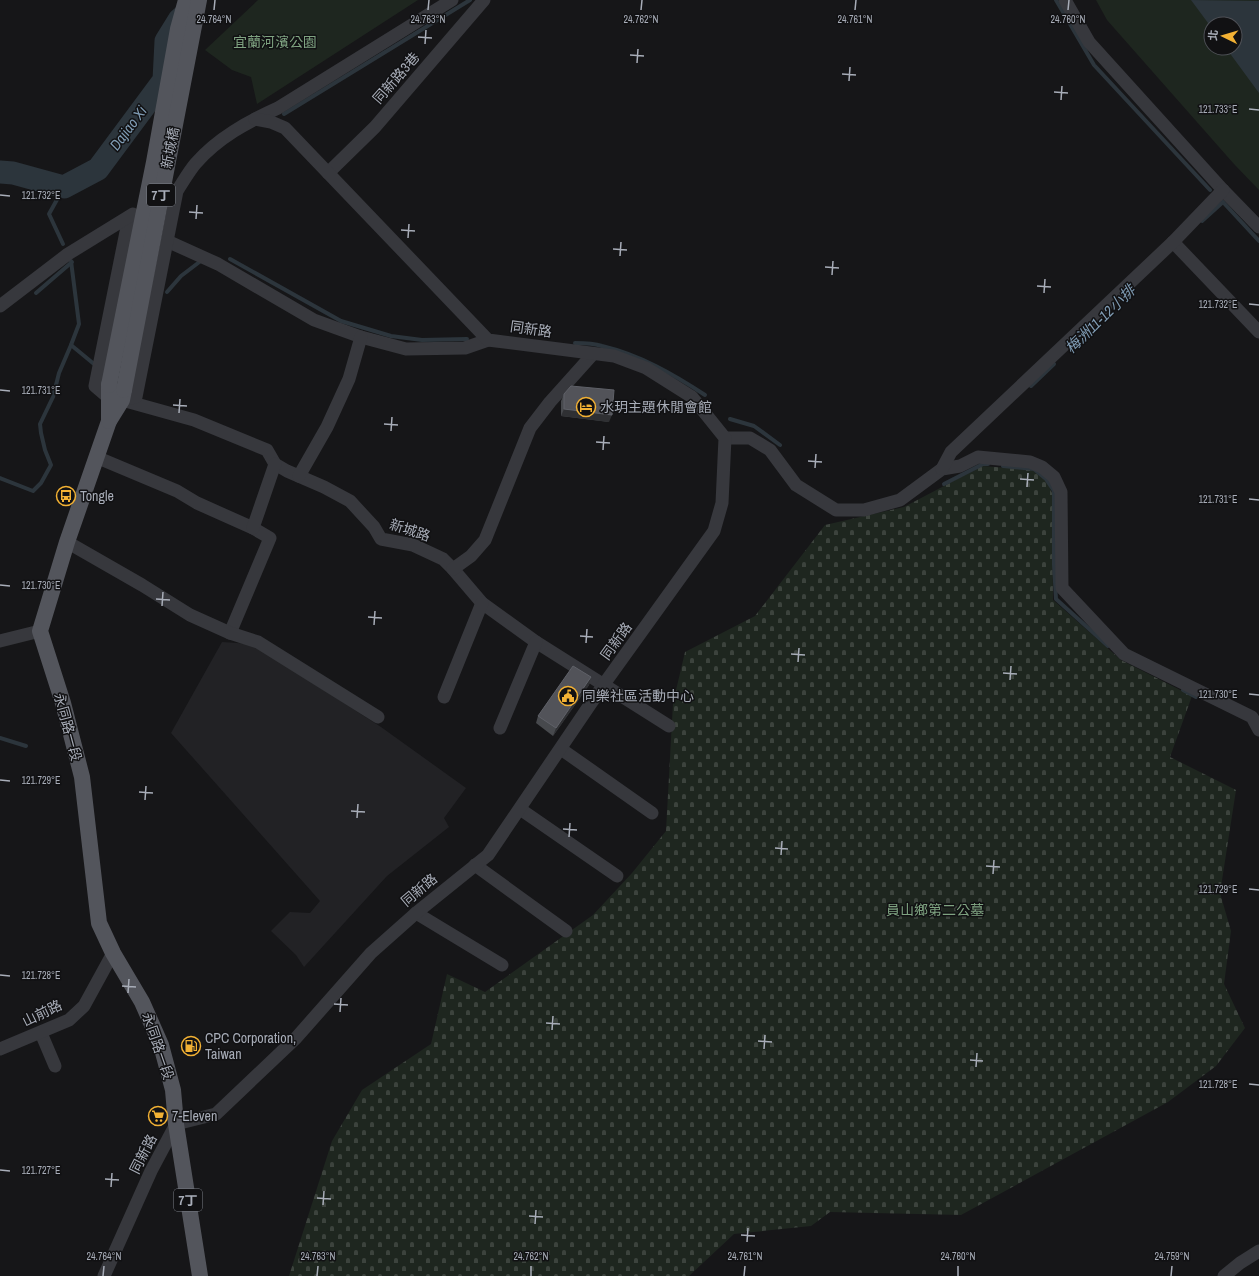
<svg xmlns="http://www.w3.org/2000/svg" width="1259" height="1276" font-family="'Archivo Narrow','Noto Sans TC',sans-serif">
<defs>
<pattern id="cemetery-stones" width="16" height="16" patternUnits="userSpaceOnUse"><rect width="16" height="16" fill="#1e261f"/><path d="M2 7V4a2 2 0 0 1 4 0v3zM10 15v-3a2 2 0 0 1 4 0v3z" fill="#3c433d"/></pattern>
</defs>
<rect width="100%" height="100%" fill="#161618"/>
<!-- built -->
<path fill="#222225" d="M222,642L252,644L381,727L466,788L444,818L449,827L387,876L304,967L296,955L271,931L290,912L310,913L320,901L171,733Z"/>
<!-- green -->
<g fill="#1e261f" fill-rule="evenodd">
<path d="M258,0H418L257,104L251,77L232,70L205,50Z"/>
<path d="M1096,0H1259V190L1234,164L1107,20ZM1211,24H1235V48H1211Z"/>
</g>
<!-- cemetery -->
<path fill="url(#cemetery-stones)" d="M982,466L1033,470L1046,479L1052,493L1053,600L1121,660L1192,696L1170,757L1236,790L1220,893L1231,931L1224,984L1245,1028L1216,1066L1168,1102L961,1215L830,1212L811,1226L734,1234L689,1276H289L332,1141L362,1090L431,1044L447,974L485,992L593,915L632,873L666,831L673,703L685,652L755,616L825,525L904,507Z"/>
<!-- water -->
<path fill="#2c353c" d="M1191,0L1259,1V93L1226,48H1235V24H1211V27Z"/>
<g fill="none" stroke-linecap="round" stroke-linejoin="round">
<!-- stream -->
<g stroke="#2c353c" stroke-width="4">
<path d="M1056,0L1094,65L1210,190"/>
<path d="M284,114L470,0"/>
<path d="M1222,201L1259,241"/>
<path d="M1202,221L1223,202"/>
<path d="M63,244L49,214L64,187"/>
<path d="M230,259L341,321L391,336L422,340L467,339"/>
<path d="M167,292L181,276L202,260"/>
<path d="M36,293L72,262"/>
<path d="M575,343C584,343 593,343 602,346C640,355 673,374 705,395"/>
<path d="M71,345L79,324L71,261"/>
<path d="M1031,386L1054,364"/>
<path d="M730,419L754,426L780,445"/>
<path d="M1003,466L1034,469L1046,479L1054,491V565L1056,599L1108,646"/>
<path d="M0,478L33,491L41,483L51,465L45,450L41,433L40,424L53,397L59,373L71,345L94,364"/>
<path d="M944,484L983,464H988"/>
<path d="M1183,690L1196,697"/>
<path d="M0,738L26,746"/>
</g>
<!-- river -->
<path stroke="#2c353c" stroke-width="23" d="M0,172L13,173L64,187L98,169L164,80L166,41L179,20L187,13"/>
<!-- minor -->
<g stroke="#37383d" stroke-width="13">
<path d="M1065,0L1089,42L1223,190L1259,227"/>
<path d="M328,173L375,127L484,0"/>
<path d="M129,217L95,386L109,398L122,400L194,420L267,450L275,464L287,471L324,487L350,501L374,527L381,539L413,545L443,559L453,569L482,603L536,642L669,726"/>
<path d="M167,241L218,264L314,320L361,337L406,349L465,348L488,340"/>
<path d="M1173,242L1259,332"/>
<path d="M0,306L68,254L133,214"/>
<path d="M122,400L136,397L177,191C183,182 189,171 196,163C218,138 247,122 278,108L452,0"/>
<path d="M725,438H750L770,450L796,485L836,510H864L900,500L942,469L960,466L978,457L1030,462L1042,467L1054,477L1061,492L1062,588L1124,654L1252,717L1259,730"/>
<path d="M96,457L177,491L197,503L253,528L270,538L230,633"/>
<path d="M942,469L951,452L1173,242L1223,190"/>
<path d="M299,476L327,427L349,379L361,337"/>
<path d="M253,528L275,464"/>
<path d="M67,542L142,585L190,615L230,633L258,642L378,717"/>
<path d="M453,569L471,556L485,540L530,428L550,402L593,354"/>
<path d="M0,641L40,631"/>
<path d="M444,697L482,603"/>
<path d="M500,728L536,642"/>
<path d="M561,749L652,813"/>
<path d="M520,809L617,876"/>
<path d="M475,865L566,931"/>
<path d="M416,913L502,965"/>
<path d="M41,1033L55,1066"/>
<path d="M0,1049L69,1020L84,1006L113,953"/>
<path d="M104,1276L151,1171L176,1124L216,1114L296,1038L371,953L416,913L488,855L604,684L714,531L722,503L725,438L692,397L646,368L614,356L488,340L285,128L271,122L255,119"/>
<path d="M1224,1276L1240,1263L1259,1251"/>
</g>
<!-- major -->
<g stroke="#53555c" stroke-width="16">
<path d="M124,390L122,400L109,421L67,542L40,631L63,703L82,777L99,923L113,953L142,1002L161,1045L173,1090L176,1124L200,1276"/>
<path d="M109,421V385"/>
</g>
<!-- major-bridge -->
<g stroke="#53555c" stroke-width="16">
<path d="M109,385L154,162L178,29L186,0"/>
<path d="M124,390L199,0"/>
</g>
</g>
<!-- wall -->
<g fill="#47494d">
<path d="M564,394L609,422L561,416V401Z"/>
<path d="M591,677L589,685L553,736L536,723L538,716Z"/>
</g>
<!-- shaded-wall -->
<g fill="#2f3033">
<path d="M564,409L612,415L609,422L561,416Z"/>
<path d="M591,677L589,685L553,736L556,728Z"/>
</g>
<!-- building -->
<g fill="#525359" stroke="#5f6168">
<path d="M571,386L614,390L612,415L564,409V394Z"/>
<path d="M573,666L591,677L556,728L538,716Z"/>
</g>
<!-- ticks -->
<path fill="none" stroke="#a8adb8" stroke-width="1.5" d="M214,10L215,0M428,10L429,0M641,10L642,0M855,10L856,0M1068,10L1069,0M418,37L432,38M425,44L426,30M630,55L644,56M637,63L638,49M842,74L856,75M849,81L850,67M1054,92L1068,93M1061,100L1062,86M1249,109L1259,110M0,195L10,196M189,212L203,213M196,219L197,205M401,230L415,231M408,238L409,224M613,249L627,250M620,256L621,242M825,267L839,268M832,275L833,261M1037,286L1051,287M1044,293L1045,279M1249,304L1259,305M0,390L10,391M173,405L187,406M179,413L180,399M384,424L398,425M391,431L392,417M596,442L610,443M603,450L604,436M808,461L822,462M815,468L816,454M1020,479L1034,480M1027,487L1028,473M1249,499L1259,500M0,585L10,586M156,599L170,600M162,606L163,592M368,617L382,618M374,625L375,611M580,636L593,637M586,643L587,629M791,654L805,655M798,662L799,648M1003,673L1017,674M1010,680L1011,666M1249,694L1259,695M0,780L10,781M139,792L153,793M145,800L146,786M351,811L365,812M357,818L358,804M563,829L577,830M569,837L570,823M775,848L788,849M781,855L782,841M986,866L1000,867M993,874L994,860M1249,889L1259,890M0,975L10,976M122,986L136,987M128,993L129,979M334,1004L348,1005M340,1012L341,998M546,1023L560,1024M552,1030L553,1016M758,1041L772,1042M764,1049L765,1035M970,1060L983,1061M976,1067L977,1053M1249,1084L1259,1085M0,1170L10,1171M105,1179L119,1180M111,1187L112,1173M317,1198L331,1199M323,1205L324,1191M529,1216L543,1217M535,1224L536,1210M741,1235L755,1236M747,1242L748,1228M103,1276L104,1266M317,1276L318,1266M531,1276V1266M744,1276L745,1266M958,1276V1266M1171,1276L1172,1266"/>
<!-- icons -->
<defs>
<g id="hotel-ring" transform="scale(1)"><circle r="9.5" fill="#111113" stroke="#f2b134" stroke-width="1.5"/><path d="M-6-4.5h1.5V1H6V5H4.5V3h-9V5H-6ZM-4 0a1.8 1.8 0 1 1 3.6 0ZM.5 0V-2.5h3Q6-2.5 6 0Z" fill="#f2b134"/></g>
<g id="bus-ring" transform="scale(1)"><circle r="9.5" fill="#111113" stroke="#f2b134" stroke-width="1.5"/><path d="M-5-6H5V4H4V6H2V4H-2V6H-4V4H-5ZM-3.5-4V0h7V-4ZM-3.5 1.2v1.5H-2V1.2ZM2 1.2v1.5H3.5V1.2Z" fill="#f2b134"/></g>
<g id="civic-ring" transform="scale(1)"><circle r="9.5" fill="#111113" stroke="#f2b134" stroke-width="1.5"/><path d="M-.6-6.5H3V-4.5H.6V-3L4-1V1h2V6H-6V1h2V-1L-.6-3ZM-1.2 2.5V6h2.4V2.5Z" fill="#f2b134"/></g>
<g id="fuel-ring" transform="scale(1)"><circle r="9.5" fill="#111113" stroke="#f2b134" stroke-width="1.5"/><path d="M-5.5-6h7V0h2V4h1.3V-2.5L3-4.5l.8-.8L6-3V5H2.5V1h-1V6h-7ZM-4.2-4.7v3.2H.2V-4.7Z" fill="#f2b134"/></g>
<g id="supermarket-ring" transform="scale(1)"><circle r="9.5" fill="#111113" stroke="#f2b134" stroke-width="1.5"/><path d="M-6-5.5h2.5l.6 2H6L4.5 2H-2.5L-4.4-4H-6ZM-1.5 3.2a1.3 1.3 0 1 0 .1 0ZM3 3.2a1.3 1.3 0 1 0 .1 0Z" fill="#f2b134"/></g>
</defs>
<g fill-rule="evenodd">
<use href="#hotel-ring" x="586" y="407"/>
<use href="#bus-ring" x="66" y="496"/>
<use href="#civic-ring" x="568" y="696"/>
<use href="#fuel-ring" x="191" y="1046"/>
<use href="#supermarket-ring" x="158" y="1116"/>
</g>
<g text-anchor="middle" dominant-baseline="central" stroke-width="3" stroke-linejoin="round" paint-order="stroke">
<!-- shield labels -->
<g fill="#111113" stroke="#7b7e86" stroke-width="1">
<rect x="147" y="184" width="28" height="22" rx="3"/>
<rect x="174" y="1189" width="28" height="22" rx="3"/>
</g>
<g font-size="13" font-weight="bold" fill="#a8adb8">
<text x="161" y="195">7丁</text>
<text x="188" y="1200">7丁</text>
</g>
<!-- park labels -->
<g font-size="14" fill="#7fa381" stroke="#111113">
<text x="275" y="42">宜蘭河濱公園</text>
<text x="935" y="910">員山鄉第二公墓</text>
</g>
<!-- street labels -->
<g font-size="14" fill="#a8adb8" stroke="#111113">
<text transform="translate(396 78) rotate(-49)">同新路3巷</text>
<text transform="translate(170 148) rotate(-79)">新城橋</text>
<text transform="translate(531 329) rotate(8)">同新路</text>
<text transform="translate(410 530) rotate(18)">新城路</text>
<text transform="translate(616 641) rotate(-54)">同新路</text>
<text transform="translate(68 727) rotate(75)">永同路一段</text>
<text transform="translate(419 890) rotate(-40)">同新路</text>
<text transform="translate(42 1013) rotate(-26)">山前路</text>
<text transform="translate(158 1046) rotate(71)">永同路一段</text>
<text transform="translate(143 1154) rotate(-63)">同新路</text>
</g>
<!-- poi labels -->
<g font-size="14" fill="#a8adb8" stroke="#111113" text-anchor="start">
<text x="600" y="407">水玥主題休閒會館</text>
<text x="80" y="496">Tongle</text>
<text x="582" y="696">同樂社區活動中心</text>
<text x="205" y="1038">CPC Corporation,<tspan x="205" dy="16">Taiwan</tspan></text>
<text x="172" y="1116">7-Eleven</text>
</g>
<!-- water labels -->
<g font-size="15" font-style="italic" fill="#7f9bb3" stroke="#111113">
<text transform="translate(128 128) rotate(-53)">Dajiao Xi</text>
<text transform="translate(1100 319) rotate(-44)">梅洲11-12小排</text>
</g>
</g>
<g font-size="10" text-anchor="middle" fill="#a8adb8" stroke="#111113" stroke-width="3" stroke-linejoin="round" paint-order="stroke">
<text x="214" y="23">24.764°N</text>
<text x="428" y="23">24.763°N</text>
<text x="641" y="23">24.762°N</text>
<text x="855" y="23">24.761°N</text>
<text x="1068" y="23">24.760°N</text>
<text x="1218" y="113">121.733°E</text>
<text x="41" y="199">121.732°E</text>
<text x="1218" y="308">121.732°E</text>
<text x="41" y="394">121.731°E</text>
<text x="1218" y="503">121.731°E</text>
<text x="41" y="589">121.730°E</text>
<text x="1218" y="698">121.730°E</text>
<text x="41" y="784">121.729°E</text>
<text x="1218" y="893">121.729°E</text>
<text x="41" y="979">121.728°E</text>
<text x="1218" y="1088">121.728°E</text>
<text x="41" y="1174">121.727°E</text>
<text x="104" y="1260">24.764°N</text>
<text x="318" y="1260">24.763°N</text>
<text x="531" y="1260">24.762°N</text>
<text x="745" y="1260">24.761°N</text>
<text x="958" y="1260">24.760°N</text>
<text x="1172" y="1260">24.759°N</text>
</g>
<!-- north arrow -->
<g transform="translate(1223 36) rotate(275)"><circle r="19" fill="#111113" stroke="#4d4f55"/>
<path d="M0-3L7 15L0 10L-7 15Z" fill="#f2b134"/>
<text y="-6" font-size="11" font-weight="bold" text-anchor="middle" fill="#a8adb8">北</text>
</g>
</svg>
